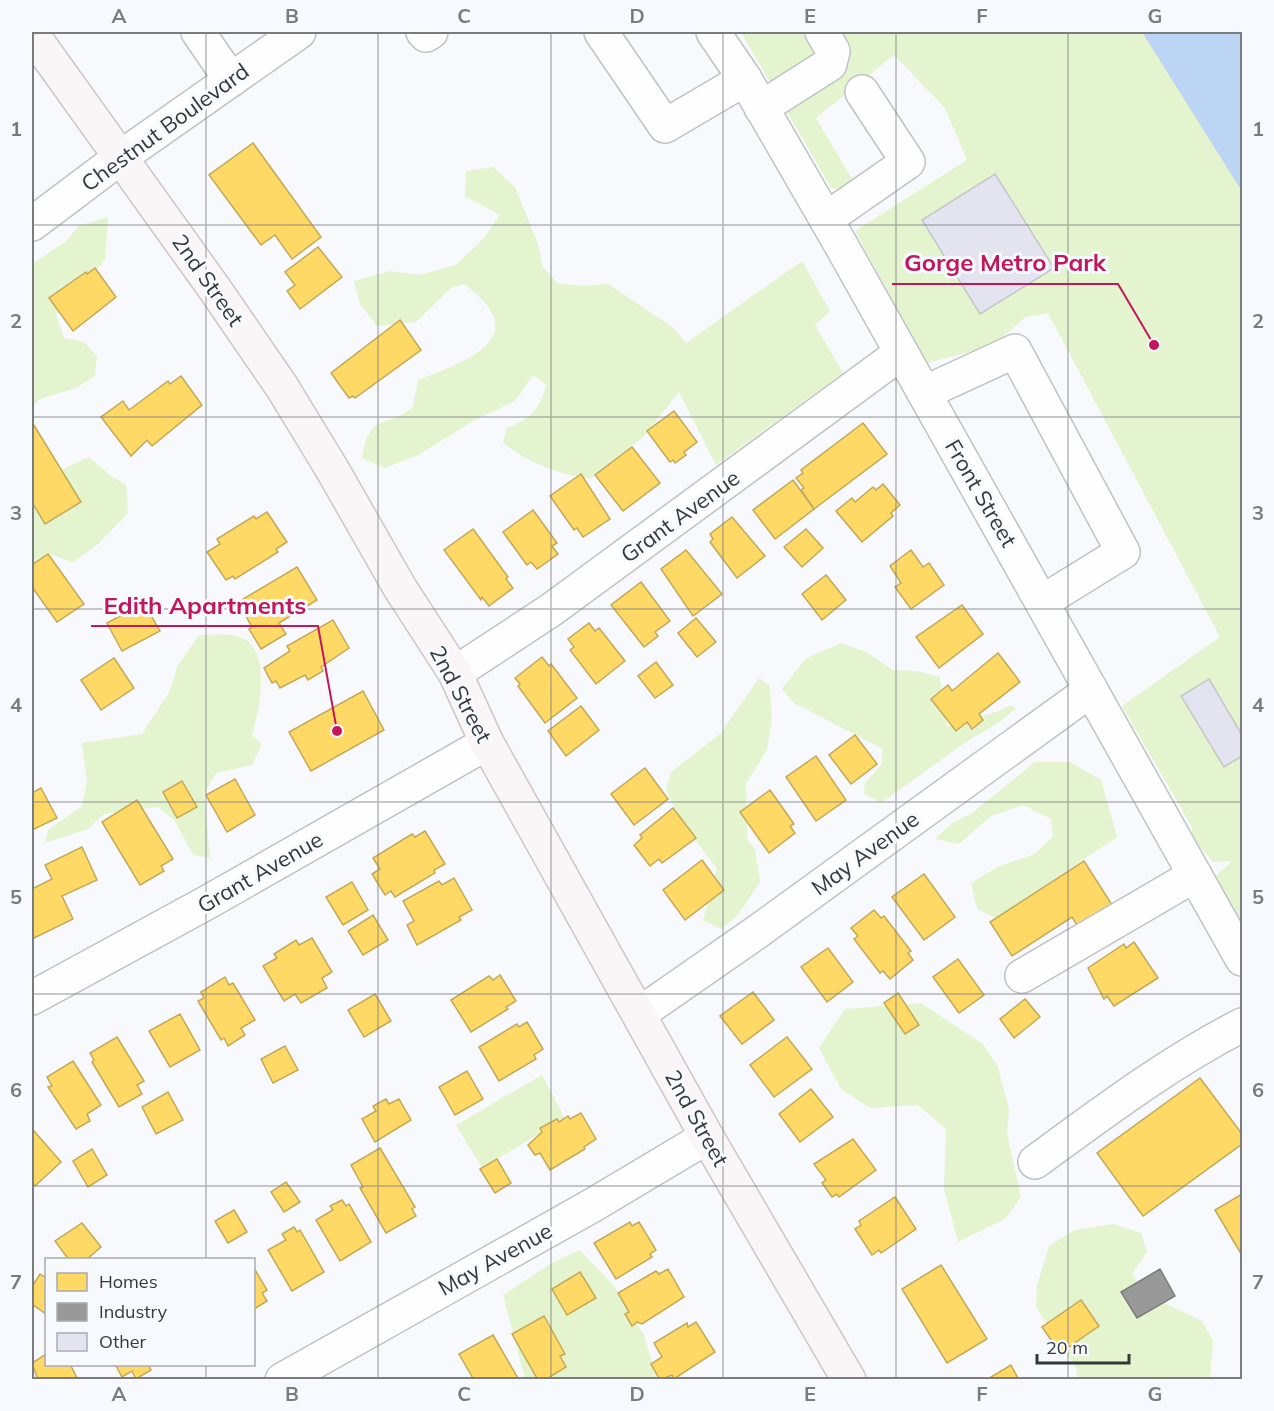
<svg xmlns="http://www.w3.org/2000/svg" width="1274" height="1411" font-family="Mulish,sans-serif">
<rect width="100%" height="100%" fill="#f7f9fc"/>
<!-- green -->
<g fill="#e4f4ce" fill-rule="evenodd">
<path d="M741,32H1242V930L1211,880L1232,861L1213,862L1192,836V827L1122,706L1220,637L1048,313L1026,317L992,346L927,363L855,231L967,160L945,108L894,55L816,118L854,182L843,190L831,188ZM995,175L1053,268L980,314L922,220Z"/>
<path d="M493,167L515,187L538,244L543,267L557,283L583,286L608,284L675,329L686,343L802,261L830,311L815,325L843,373L716,465L679,392L644,436L591,479C560,475 528,463 503,443L507,428C530,419 540,410 546,385L533,375L515,401L475,420L418,455L385,468L362,458C370,411 385,430 413,407L418,380C471,360 535,336 464,284L451,288L416,322L377,326L360,304L354,281L390,271L419,275L456,265L483,239L500,215L465,196L466,171Z"/>
<path d="M108,217L105,260L56,315L64,338L84,342L97,356L95,376L76,388L40,399L32,407V264L65,242L79,226Z"/>
<path d="M89,457L111,476L126,485L128,513L98,544L73,562L48,554L32,564V475L44,478Z"/>
<path d="M199,635C213,635 233,632 246,640C271,656 259,711 252,735L262,744L252,765L216,773L204,794L210,858L193,855L175,821L158,807L104,814L88,829L45,843L48,830L82,806L87,782L82,743L142,734L170,691L177,667Z"/>
<path d="M841,643L866,652L893,670L917,671L940,677L947,726L999,711L1010,705L1016,708L1001,721L966,742L881,803L864,793L865,783L881,765L883,749L794,703L782,689L805,659Z"/>
<path d="M759,678L770,686L772,719L767,750L746,784L747,839L755,849L760,882L737,916L721,929L703,920L717,869L679,817L666,790L671,772L720,734Z"/>
<path d="M1035,762H1070L1101,780L1117,837L996,918L977,909L971,883L999,866L1035,854L1053,836L1051,819L1023,805L991,816L959,844L935,839L951,824L972,813Z"/>
<path d="M921,1003L983,1044L997,1065L1009,1109L1007,1134L1021,1197L1005,1219L958,1242L944,1189L946,1129L918,1105L870,1108L841,1089L819,1048L845,1009Z"/>
<path d="M542,1075L565,1118L559,1122L556,1119L540,1128L542,1132L482,1168L456,1125Z"/>
<path d="M1114,1224L1141,1233L1147,1252L1132,1274L1145,1294L1202,1321L1213,1341L1210,1379H1078L1076,1368L1036,1307L1037,1286L1049,1246L1075,1230Z"/>
<path d="M580,1250L614,1286L644,1335L657,1379H525L503,1295L552,1263Z"/>
</g>
<!-- water -->
<path fill="#bdd5f4" d="M1142,32H1242V194L1241,190Z"/>
<!-- homes -->
<g fill="#ffd966" stroke="#c3a858" stroke-width="1.5">
<path d="M253,143L321,237L292,259L275,235L261,245L209,175Z"/>
<path d="M318,247L342,277L300,309L287,291L295,285L285,272Z"/>
<path d="M95,268L116,297L73,331L49,298L86,272L87,274Z"/>
<path d="M400,320L421,350L355,398L353,396L349,398L331,373Z"/>
<path d="M181,376L202,405L152,446L147,440L131,456L101,417L123,401L129,410L168,381L170,384Z"/>
<path d="M674,411L697,442L684,452L686,455L675,463L673,460L670,462L647,431Z"/>
<path d="M32,422L81,502L45,524L32,502Z"/>
<path d="M863,423L887,454L814,509L801,490L804,488L796,478L803,473L801,470Z"/>
<path d="M632,447L660,483L623,511L595,475Z"/>
<path d="M581,474L610,519L583,537L577,528L574,530L550,496Z"/>
<path d="M793,480L814,509L775,539L753,510Z"/>
<path d="M883,484L900,505L891,513L893,516L862,542L836,511L852,498L855,502L873,487L876,490Z"/>
<path d="M533,510L557,543L552,546L558,554L537,569L531,562L527,565L503,532Z"/>
<path d="M267,512L287,542L276,549L278,552L235,579L233,576L226,580L207,552L220,544L217,539L254,516L256,519Z"/>
<path d="M732,517L765,556L737,578L710,542L713,539L710,534Z"/>
<path d="M473,529L508,577L506,579L513,588L489,606L482,597L481,600L444,550Z"/>
<path d="M806,529L823,548L802,567L784,547Z"/>
<path d="M686,550L722,594L693,616L661,569Z"/>
<path d="M911,550L923,567L929,563L944,585L911,609L895,587L901,583L890,566Z"/>
<path d="M48,554L84,604L57,622L32,587V565Z"/>
<path d="M297,567L317,600L279,623L286,634L261,649L249,629L252,627L238,602Z"/>
<path d="M826,575L846,600L822,620L802,594Z"/>
<path d="M641,582L670,621L655,632L658,636L644,647L611,605Z"/>
<path d="M144,603L160,631L122,651L107,623Z"/>
<path d="M962,605L983,634L939,668L916,637Z"/>
<path d="M696,618L716,642L697,657L678,633Z"/>
<path d="M333,620L349,648L321,667L323,671L308,680L305,675L280,688L276,681L272,683L264,668L290,651L287,646Z"/>
<path d="M589,623L595,631L599,628L625,661L596,684L570,650L574,647L568,639Z"/>
<path d="M998,653L1020,682L979,714L983,720L972,729L967,722L956,731L931,699L948,685L952,691Z"/>
<path d="M542,657L549,666L551,664L577,698L545,723L518,686L520,684L515,678Z"/>
<path d="M114,658L134,688L101,710L81,680Z"/>
<path d="M656,662L673,685L655,698L638,676Z"/>
<path d="M363,691L384,730L311,771L289,732Z"/>
<path d="M581,706L599,730L566,756L548,731Z"/>
<path d="M855,735L877,764L851,784L829,755Z"/>
<path d="M816,756L846,800L816,821L786,777Z"/>
<path d="M645,768L668,799L634,825L611,794Z"/>
<path d="M235,779L255,815L227,832L206,795Z"/>
<path d="M182,781L197,807L177,818L163,792Z"/>
<path d="M41,788L57,818L32,830V793Z"/>
<path d="M770,790L794,824L790,826L795,833L769,853L740,812Z"/>
<path d="M137,800L173,859L161,866L164,871L140,885L102,822Z"/>
<path d="M673,808L696,838L662,863L659,859L650,866L634,845L642,838L640,835Z"/>
<path d="M425,831L445,864L434,870L435,873L395,897L391,891L385,895L372,874L380,869L373,858L412,834L415,837Z"/>
<path d="M82,847L97,880L62,896L73,919L32,939V889L52,879L45,865Z"/>
<path d="M702,860L724,890L685,920L663,890Z"/>
<path d="M1084,861L1114,908L1080,930L1072,917L1012,956L990,922Z"/>
<path d="M924,874L955,917L924,940L892,897Z"/>
<path d="M454,878L472,910L459,917L461,920L417,945L407,925L414,921L403,901L439,881L442,885Z"/>
<path d="M352,882L368,910L343,925L326,897Z"/>
<path d="M874,910L881,918L884,916L911,951L908,953L913,960L890,979L883,971L880,973L854,939L858,936L851,928Z"/>
<path d="M373,915L388,940L363,955L348,931Z"/>
<path d="M312,938L332,972L322,978L327,988L301,1003L295,994L284,1001L263,966L277,958L274,954L296,940L299,945Z"/>
<path d="M1134,942L1158,978L1114,1006L1107,996L1104,999L1088,968L1124,944L1126,948Z"/>
<path d="M828,948L853,982L827,1002L801,967Z"/>
<path d="M958,959L984,995L959,1013L933,977Z"/>
<path d="M500,975L516,1001L506,1007L508,1009L471,1032L451,1000L489,976L493,980Z"/>
<path d="M225,977L229,985L233,983L255,1020L241,1028L245,1035L228,1046L224,1038L221,1040L198,1001L204,998L201,992Z"/>
<path d="M753,992L774,1020L742,1044L720,1016Z"/>
<path d="M898,993L919,1025L905,1034L884,1003Z"/>
<path d="M375,994L391,1021L364,1037L348,1010Z"/>
<path d="M1025,999L1040,1017L1014,1038L1000,1019Z"/>
<path d="M180,1014L200,1050L170,1067L149,1031Z"/>
<path d="M527,1022L543,1049L534,1055L536,1059L499,1081L479,1047L517,1024L519,1027Z"/>
<path d="M117,1037L144,1081L137,1085L142,1094L119,1107L92,1062L94,1060L90,1053Z"/>
<path d="M787,1037L812,1069L774,1097L750,1065Z"/>
<path d="M285,1046L298,1070L273,1083L261,1059Z"/>
<path d="M73,1061L101,1105L87,1114L90,1121L76,1129L48,1087L52,1086L47,1077Z"/>
<path d="M467,1071L483,1099L455,1115L439,1087Z"/>
<path d="M1200,1078L1242,1134V1144L1143,1216L1097,1153Z"/>
<path d="M811,1089L833,1117L800,1142L779,1114Z"/>
<path d="M168,1092L183,1120L156,1134L142,1107Z"/>
<path d="M386,1099L389,1104L399,1099L411,1120L375,1142L362,1119L376,1111L373,1106Z"/>
<path d="M581,1113L596,1139L584,1147L585,1149L550,1170L540,1153L535,1155L528,1145L542,1132L540,1128L557,1119L559,1122L568,1116L570,1119Z"/>
<path d="M34,1131L61,1162L35,1186L32,1182V1134Z"/>
<path d="M853,1139L876,1170L839,1197L837,1194L832,1197L822,1183L826,1180L814,1164Z"/>
<path d="M380,1148L415,1207L412,1209L416,1216L386,1233L360,1188L363,1187L351,1165Z"/>
<path d="M92,1149L107,1175L88,1187L73,1161Z"/>
<path d="M497,1159L511,1183L495,1193L480,1169Z"/>
<path d="M286,1182L300,1202L284,1212L271,1192Z"/>
<path d="M1242,1194V1250L1240,1252L1215,1210Z"/>
<path d="M895,1197L916,1229L881,1253L879,1250L872,1255L855,1229L861,1225L859,1221Z"/>
<path d="M342,1200L346,1206L349,1204L371,1242L340,1261L316,1220L333,1210L330,1206Z"/>
<path d="M234,1210L247,1232L228,1243L215,1221Z"/>
<path d="M630,1222L632,1226L639,1222L656,1250L650,1254L652,1257L616,1279L594,1243Z"/>
<path d="M82,1223L101,1247L86,1260H69L55,1241Z"/>
<path d="M294,1227L297,1232L300,1230L324,1272L292,1291L268,1250L286,1240L282,1234Z"/>
<path d="M941,1265L987,1339L947,1363L902,1289Z"/>
<path d="M254,1268L267,1290L262,1293L267,1301L254,1309Z"/>
<path d="M668,1269L684,1297L642,1324L637,1322L632,1326L625,1314L629,1312L618,1293L656,1271L659,1274Z"/>
<path d="M580,1272L596,1298L567,1315L552,1289Z"/>
<path d="M40,1274L46,1278V1314L32,1304V1287Z"/>
<path d="M1081,1300L1099,1326L1060,1353L1042,1327Z"/>
<path d="M544,1316L565,1354L560,1356L566,1367L545,1380H538L512,1334Z"/>
<path d="M696,1322L715,1352L674,1379L672,1375L660,1380L651,1364L662,1357L654,1343L687,1323L688,1327Z"/>
<path d="M493,1335L519,1380H474L459,1354Z"/>
<path d="M46,1354V1364H70L78,1380H38L32,1363Z"/>
<path d="M115,1364H148L151,1370L136,1379L132,1371L122,1377Z"/>
<path d="M1011,1365L1019,1380H986Z"/>
</g>
<!-- industry -->
<path fill="#999" stroke="#7b7c7c" stroke-width="1.5" d="M1160,1269L1175,1296L1137,1318L1121,1292Z"/>
<!-- building -->
<g fill="#e4e4f0" stroke="#c6c6c9" stroke-width="1.5">
<path d="M995,174L1054,268L980,314L922,220Z"/>
<path d="M1209,679L1242,735V756L1224,767L1181,696Z"/>
</g>
<g fill="none" stroke-linecap="round" stroke-linejoin="round">
<!-- minor casing -->
<g stroke="#c1c2c4" stroke-width="36">
<g id="minor">
<path d="M198,32L231,80"/>
<path d="M423,32L426,35L431,32"/>
<path d="M601,32L665,126L745,79"/>
<path d="M713,32L745,79L841,245L1242,959"/>
<path d="M761,108L830,64L833,51L822,32"/>
<path d="M826,219L908,162L862,92"/>
<path d="M32,224L121,157L299,32"/>
<path d="M924,393L1015,351L1123,552L1042,602"/>
<path d="M455,673L551,610L901,353"/>
<path d="M1022,976L1195,875"/>
<path d="M32,998L208,902L487,743"/>
<path d="M639,1014L757,932L1091,690"/>
<path d="M1035,1162C1102,1113 1168,1063 1242,1025"/>
<path d="M282,1380L593,1205L707,1137"/>
</g>
</g>
<!-- major casing -->
<g stroke="#cdc6c9" stroke-width="36">
<path id="major" d="M32,34L214,288L282,387L332,469L400,588L455,673L487,743L707,1137L849,1380"/>
</g>
<!-- minor -->
<use href="#minor" stroke="#fefeff" stroke-width="33"/>
<!-- major -->
<use href="#major" stroke="#faf6f7" stroke-width="33"/>
</g>
<!-- grid -->
<path fill="none" stroke="#7a7b7d" stroke-width="1.5" stroke-opacity="0.55" d="M206,32V1260M378,32V1380M551,32V1380M723,32V1380M896,32V1380M1068,32V1380M32,225H1242M32,417H1242M32,609H1242M32,802H1242M32,994H1242M32,1186H1242M206,1364V1380"/>
<g text-anchor="middle" dominant-baseline="central" stroke-width="6" stroke-linejoin="round" paint-order="stroke">
<!-- street labels -->
<g font-size="22" fill="#363739" stroke="#f6f9fd">
<text transform="translate(165 127) rotate(-36)">Chestnut Boulevard</text>
<text transform="translate(208 280) rotate(55)">2nd Street</text>
<text transform="translate(981 493) rotate(60)">Front Street</text>
<text transform="translate(680 516) rotate(-36)">Grant Avenue</text>
<text transform="translate(461 694) rotate(62)">2nd Street</text>
<text transform="translate(865 853) rotate(-36)">May Avenue</text>
<text transform="translate(260 872) rotate(-30)">Grant Avenue</text>
<text transform="translate(697 1118) rotate(61)">2nd Street</text>
<text transform="translate(495 1259) rotate(-29)">May Avenue</text>
</g>
</g>
<!-- callouts -->
<path fill="none" stroke="#c2185b" stroke-width="2" d="M1154 345L1118 284H892M337 731L318 626H91"/>
<g fill="#c2185b" stroke="#f6f9fd" stroke-width="2">
<circle cx="1154" cy="345" r="6"/>
<circle cx="337" cy="731" r="6"/>
</g>
<g font-size="24" text-anchor="middle" font-weight="bold" fill="#c2185b" stroke="#f6f9fd" stroke-width="6" stroke-linejoin="round" paint-order="stroke">
<text x="1005" y="271">Gorge Metro Park</text>
<text x="205" y="614">Edith Apartments</text>
</g>
<!-- border -->
<rect width="1274" height="1411" fill="none" stroke="#f6f9fd" stroke-width="66"/>
<!-- legend -->
<rect x="45" y="1258" width="210" height="108" fill="#f6f9fd" stroke="#a9abaf" stroke-width="1.5"/>
<rect x="57" y="1273" width="30" height="18" fill="#ffd966" stroke="#a9abaf" stroke-width="1.5"/>
<text x="99" y="1288" font-size="18" fill="#363739">Homes</text>
<rect x="57" y="1303" width="30" height="18" fill="#999999" stroke="#a9abaf" stroke-width="1.5"/>
<text x="99" y="1318" font-size="18" fill="#363739">Industry</text>
<rect x="57" y="1333" width="30" height="18" fill="#e4e4f0" stroke="#a9abaf" stroke-width="1.5"/>
<text x="99" y="1348" font-size="18" fill="#363739">Other</text>
<!-- scale -->
<path d="M1037 1354v9h92v-9" fill="none" stroke="#363739" stroke-width="3"/>
<text x="1046" y="1354" font-size="18" fill="#363739" stroke="#f6f9fd" stroke-width="4.5" paint-order="stroke">20 m</text>
<rect x="33" y="33" width="1208" height="1345" fill="none" stroke="#7a7b7d" stroke-width="2"/>
<g font-size="20" text-anchor="middle" font-weight="bold" fill="#7a7b7d">
<text x="119" y="23">A</text>
<text x="292" y="23">B</text>
<text x="464" y="23">C</text>
<text x="637" y="23">D</text>
<text x="810" y="23">E</text>
<text x="982" y="23">F</text>
<text x="1155" y="23">G</text>
<text x="16" y="136">1</text>
<text x="1258" y="136">1</text>
<text x="16" y="328">2</text>
<text x="1258" y="328">2</text>
<text x="16" y="520">3</text>
<text x="1258" y="520">3</text>
<text x="16" y="712">4</text>
<text x="1258" y="712">4</text>
<text x="16" y="904">5</text>
<text x="1258" y="904">5</text>
<text x="16" y="1097">6</text>
<text x="1258" y="1097">6</text>
<text x="16" y="1289">7</text>
<text x="1258" y="1289">7</text>
<text x="119" y="1401">A</text>
<text x="292" y="1401">B</text>
<text x="464" y="1401">C</text>
<text x="637" y="1401">D</text>
<text x="810" y="1401">E</text>
<text x="982" y="1401">F</text>
<text x="1155" y="1401">G</text>
</g>
</svg>
